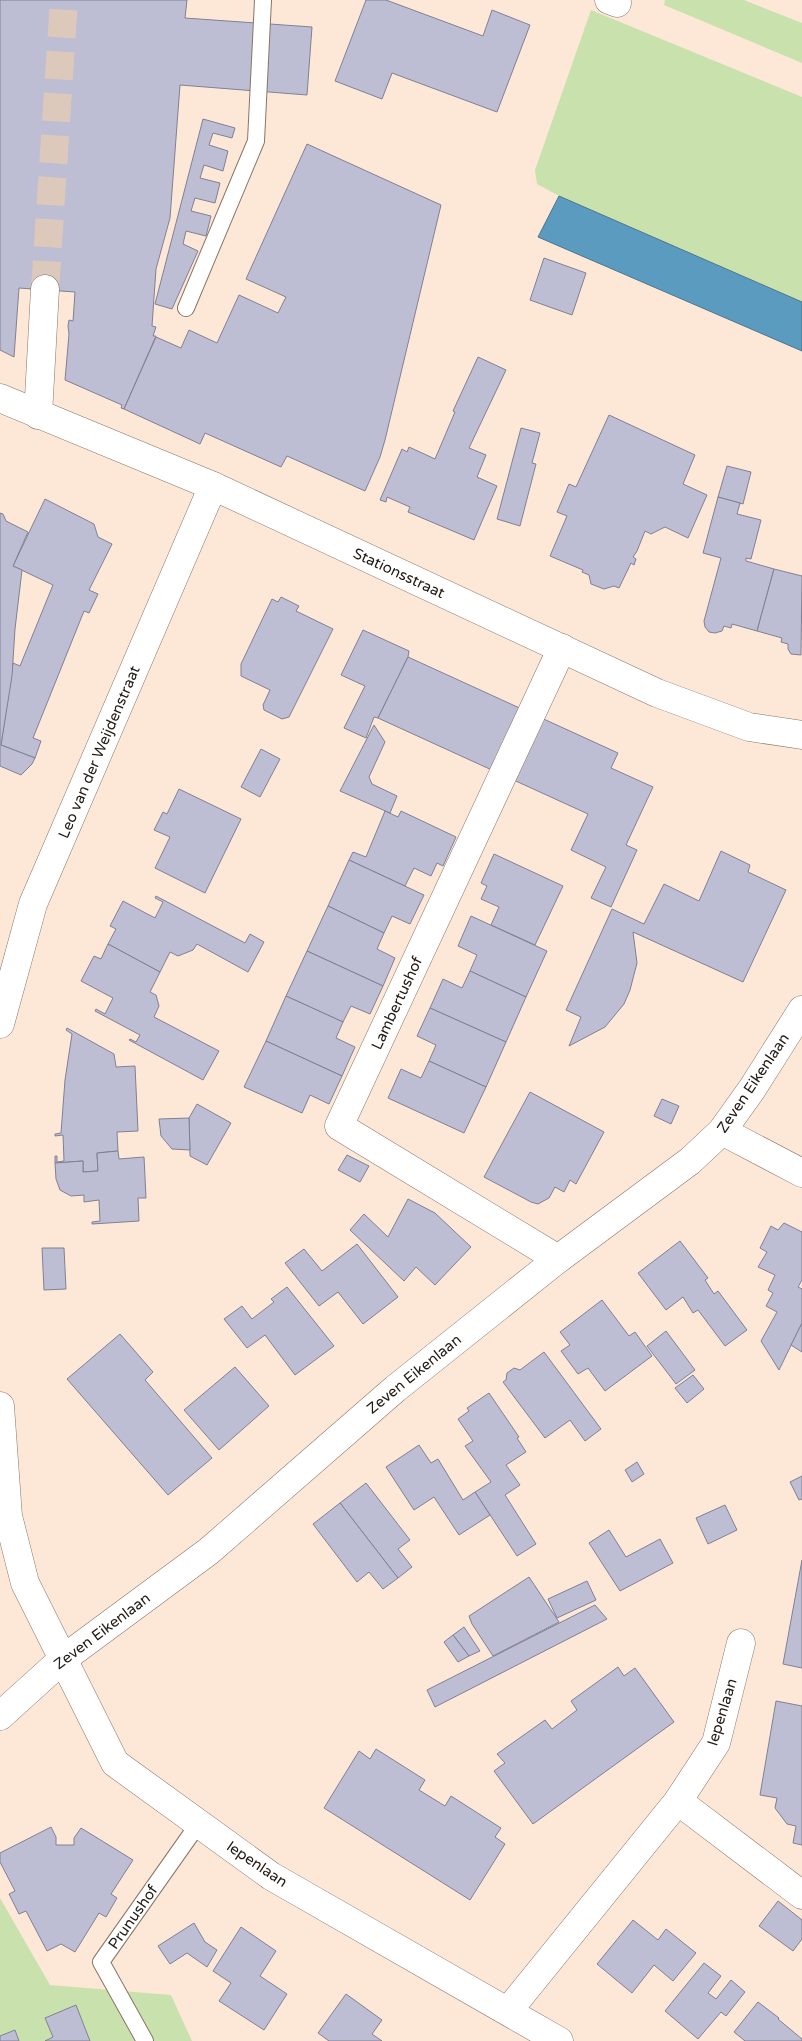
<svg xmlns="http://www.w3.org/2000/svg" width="802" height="2041" font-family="'Varela Round',sans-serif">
<rect width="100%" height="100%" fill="#fde8d8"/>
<!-- green -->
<g fill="#c9e2ad">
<path d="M665,0H744L802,23V63L664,5Z"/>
<path d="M591,10L802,97V302L559,196L537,184L535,170Z"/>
<path d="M0,1898L50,1985L171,1995L192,2041H0Z"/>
</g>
<!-- water -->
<path fill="#5c9bc0" stroke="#4b758d" d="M559,196L802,302V351L538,237Z"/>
<!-- building -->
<g fill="#bdbdd4" stroke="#808095">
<path d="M0,0H187L185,18L312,27L307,95L180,85L170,218L156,269L152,326L156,327L153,336H156L124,409L121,408L122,405L65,380L69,334L68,326L69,320L73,321L75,292L19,288L14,357L0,350Z"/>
<path d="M366,0H386L483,36L492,10L530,25L497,112L392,73L382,99L335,81Z"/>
<path d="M203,119L235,128L232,138L213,133L209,145L228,151L223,171L204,165L200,178L220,183L215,203L195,198L191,211L211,216L206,236L186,231L183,244L198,251L172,309L155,304Z"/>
<path d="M307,144L441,205L385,440L380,457L365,491L287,456L281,467L205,433L200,444L124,409L156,337L181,348L189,330L217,343L239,295L278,313L286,297L246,279Z"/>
<path d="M544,258L586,273L572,315L530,300Z"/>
<path d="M478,357L506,370L469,448L486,455L477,477L497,486L474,540L408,512L410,507L387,497L386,502L380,500L402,449L407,452L409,447L435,459L455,412L453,411Z"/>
<path d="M609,415L695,455L683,484L707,495L688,538L665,527L651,534L645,531L637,551L633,557L636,559L634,565L631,563L619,588L614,586L604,589L591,584L589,575L582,572L583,570L550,556L567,516L557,512L569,484L576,487Z"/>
<path d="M521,428L540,433L532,463L536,464L520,526L497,519Z"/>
<path d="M727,466L751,472L743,504L718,497Z"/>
<path d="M718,497L740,503L737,514L761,520L751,559L746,558V561L774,569L757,631L732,624L731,628L724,626L722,631L715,633L709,632L705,627L704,621L721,558L703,553Z"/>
<path d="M45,499L94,524L98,537L112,544L89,590L98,594L89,613L84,611L33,738L41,741L35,758L1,745L13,663L20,666L53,585L13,566Z"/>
<path d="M0,513L3,514L6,521L28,532L13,566L22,570L15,629L12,676L1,745L35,758L32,764L21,775L0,766Z"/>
<path d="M774,569L802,576L801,655L791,654L788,649V644L781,642L782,638L757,631Z"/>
<path d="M281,597L299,606L296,611L333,629L289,717L282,719L264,710L263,705L270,690L241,676V664L272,599L278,602Z"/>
<path d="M363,630L409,651L408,657L378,718L374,717L366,738L344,728L365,686L341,675Z"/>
<path d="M408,657L618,753L611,768L653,787L626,845L637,850L611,907L591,898L606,867L571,850L588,814L378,718Z"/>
<path d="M374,725L385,742L369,777L372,784L397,796L390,813L340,791Z"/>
<path d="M261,749L280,759L260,797L241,787Z"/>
<path d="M179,789L241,819L205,893L155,868L170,837L154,830L163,812L167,814Z"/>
<path d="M385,811L398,817L401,811L456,837L443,866L437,863L431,876L414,868L405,886L349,860L353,852L366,857Z"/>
<path d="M721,851L750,865L748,872L786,890L743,982L633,932L637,963L630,990L624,1004L605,1027L569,1046L581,1017L566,1010L612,909L644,924L664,884L699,901Z"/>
<path d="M494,854L563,886L535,945L491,925L499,907L481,899L487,886L481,883Z"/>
<path d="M349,860L424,895L410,924L392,916L384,933L328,906Z"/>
<path d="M156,896L245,943L250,934L264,942L248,972L197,944L193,950L178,956L170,952L160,972L108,944L116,929L110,926L123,901L155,918L163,902L155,898Z"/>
<path d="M328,906L384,933L377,949L395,958L383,986L307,951Z"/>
<path d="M471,916L547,951L526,997L470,971L477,955L458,946Z"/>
<path d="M108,944L160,972L150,992L156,995L159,1006L154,1017L219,1051L203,1080L129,1040L130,1039L136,1042L140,1035L95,1011L96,1009L105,1014L113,998L81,981L94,956L101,959Z"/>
<path d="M307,951L383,986L370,1014L351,1006L343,1022L286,996Z"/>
<path d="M470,971L526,997L506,1042L430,1008L443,979L462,988Z"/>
<path d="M286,996L343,1022L336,1038L355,1047L342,1076L266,1041Z"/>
<path d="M430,1008L506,1042L486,1087L429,1061L436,1045L417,1036Z"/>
<path d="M67,1028L114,1054L116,1067L135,1066L138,1131L117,1132L118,1151L97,1153L98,1171L83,1172V1161L55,1163V1156H57V1162L64,1161L63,1135L55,1136V1134L61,1133L65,1080L72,1034L66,1030Z"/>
<path d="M266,1041L342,1076L329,1104L310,1095L302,1113L244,1087Z"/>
<path d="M429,1061L486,1087L464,1133L388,1098L401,1069L421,1078Z"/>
<path d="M530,1092L604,1132L576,1184L570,1180L564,1192L555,1187L549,1198L538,1204L531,1202L484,1177Z"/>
<path d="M662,1099L679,1106L671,1124L654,1116Z"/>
<path d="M197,1104L231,1123L207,1165L190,1156L189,1118Z"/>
<path d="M189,1118L190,1150L172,1149L161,1136L159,1119Z"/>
<path d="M118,1151L119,1159L144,1157L146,1198H138L139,1221L92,1224V1222L100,1221L99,1200L84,1202V1195L71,1196L60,1190L56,1179L55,1163L83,1161V1172L98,1171L97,1153Z"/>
<path d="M347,1155L369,1166L360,1182L338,1170Z"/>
<path d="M408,1199L435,1213L471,1247L435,1285L416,1267L404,1281L350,1230L364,1214L388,1237Z"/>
<path d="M784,1223L802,1232V1280L798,1287L802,1289V1323L779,1370L761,1341L777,1312L766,1306L773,1293L768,1290L775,1275L758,1267L767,1252L760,1248L771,1226L778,1230Z"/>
<path d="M680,1241L708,1278L705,1280L714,1294L718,1291L747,1330L725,1346L698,1310L693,1313L683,1297L666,1310L638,1273Z"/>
<path d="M357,1244L398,1297L363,1324L338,1292L319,1306L285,1263L304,1249L322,1271Z"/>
<path d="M42,1248H64L66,1289L44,1290Z"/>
<path d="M287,1287L334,1346L295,1375L265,1335L247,1348L224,1319L242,1306L252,1319L274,1302L271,1299Z"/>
<path d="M602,1300L629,1336L635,1332L652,1356L605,1391L588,1368L578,1374L561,1351L570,1345L560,1332Z"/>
<path d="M802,1323V1352L791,1345Z"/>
<path d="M666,1331L695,1370L676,1384L647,1346Z"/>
<path d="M120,1334L153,1372L145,1380L212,1458L168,1495L67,1379Z"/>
<path d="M544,1352L601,1429L585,1441L570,1420L545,1438L503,1382L506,1380L507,1373L514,1368L520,1370Z"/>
<path d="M235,1367L269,1406L219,1450L184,1410Z"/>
<path d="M693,1375L704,1389L687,1403L675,1388Z"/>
<path d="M489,1393L519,1437L517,1438L526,1452L506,1465L520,1485L505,1495L536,1544L517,1556L475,1492L491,1482L465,1446L473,1441L458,1419L469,1411L467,1408Z"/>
<path d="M419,1445L431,1463L438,1459L463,1500L475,1492L490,1515L459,1535L434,1497L414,1510L386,1467Z"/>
<path d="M637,1462L644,1474L632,1482L625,1470Z"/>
<path d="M802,1476V1499L799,1500L790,1482Z"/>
<path d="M366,1483L410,1540L398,1549L412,1567L398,1578L340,1503Z"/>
<path d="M340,1503L398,1578L383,1589L369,1572L357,1582L313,1524Z"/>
<path d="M725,1505L737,1530L708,1544L696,1518Z"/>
<path d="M609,1530L626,1557L660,1539L673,1563L620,1591L589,1543Z"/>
<path d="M802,1560V1668L783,1664Z"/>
<path d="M529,1577L559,1622L493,1656L472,1624L469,1616Z"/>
<path d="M587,1581L596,1600L557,1618L548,1599Z"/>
<path d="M595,1605L607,1619L435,1707L427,1690Z"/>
<path d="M464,1627L480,1651L469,1656L453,1635Z"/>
<path d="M453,1635L469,1656L458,1662L444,1642Z"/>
<path d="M618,1667L624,1676L635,1668L674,1722L533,1824L494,1771L505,1763L497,1754L545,1720L552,1729L577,1710L571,1701Z"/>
<path d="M776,1701L802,1706V1845L793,1843L796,1826L787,1824L775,1808L777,1798L760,1795Z"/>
<path d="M376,1749L425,1780L419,1790L445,1806L451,1796L501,1828L495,1837L505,1844L470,1900L324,1808L359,1751L370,1759Z"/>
<path d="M51,1827L56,1837V1845H74V1838L81,1828L133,1860L111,1894L117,1898L106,1917L99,1913L75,1952L61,1944L47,1951L26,1911L19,1914L9,1894L15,1891L0,1862V1853Z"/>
<path d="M778,1901L802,1920V1939L793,1951L759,1926Z"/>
<path d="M633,1920L658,1940L666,1929L696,1953L673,1981L654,1965L632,1993L597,1964Z"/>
<path d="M194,1923L205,1942L217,1950L207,1967L187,1953L170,1964L158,1946Z"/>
<path d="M241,1927L276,1951L260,1976L287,1994L264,2030L219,2001L231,1983L213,1971Z"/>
<path d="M704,1963L721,1976L708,1993L716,1999L731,1980L745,1992L726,2016L721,2012L698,2039L665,2011Z"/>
<path d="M346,1994L382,2020L372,2034L382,2041H329L318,2033Z"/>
<path d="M758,2002L779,2018L778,2019L802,2039V2041H745L734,2032Z"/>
<path d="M76,2005L90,2041H45L53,2037L45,2018Z"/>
<path d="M15,2030L19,2041H0V2036Z"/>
</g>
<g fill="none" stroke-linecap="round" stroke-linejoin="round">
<!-- street-tunnel -->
<path stroke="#dcc9bb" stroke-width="28" stroke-dasharray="28 14" stroke-linecap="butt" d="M45,289L64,0"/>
<!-- lane casing -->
<g stroke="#887566" stroke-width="18">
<g id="lane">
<path d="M186,308L256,141L263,0"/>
<path d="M145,2041L101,1962L199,1823"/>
</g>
</g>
<!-- street casing -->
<g stroke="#887566" stroke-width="29">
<g id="street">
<path d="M609,0L617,3"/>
<path d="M0,398L213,486L657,693L749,727L802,735"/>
<path d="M38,415L45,289"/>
<path d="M0,1024L33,904L213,486"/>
<path d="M722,1131L802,1173"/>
<path d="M558,1259L339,1126L562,648"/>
<path d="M0,1406L8,1516L25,1583L115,1763L271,1876L559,2041"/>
<path d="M0,1716L63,1659L209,1551L395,1389L558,1259L690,1161L722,1131L752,1089L802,1010"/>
<path d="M678,1801L802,1895"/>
<path d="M508,2011L678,1801L716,1743L741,1643"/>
</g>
</g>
<!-- lane -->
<use href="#lane" stroke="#fff" stroke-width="16"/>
<!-- street -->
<use href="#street" stroke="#fff" stroke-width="28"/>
</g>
<g text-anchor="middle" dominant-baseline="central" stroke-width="4" stroke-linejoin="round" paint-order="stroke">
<!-- street labels -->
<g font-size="15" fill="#221b15" stroke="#fff">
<text transform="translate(399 573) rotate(25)">Stationsstraat</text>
<text transform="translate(99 752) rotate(-67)">Leo van der Weijdenstraat</text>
<text transform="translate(397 1003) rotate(-65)">Lambertushof</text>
<text transform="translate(753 1083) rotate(-56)">Zeven Eikenlaan</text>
<text transform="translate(414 1374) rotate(-39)">Zeven Eikenlaan</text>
<text transform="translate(102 1631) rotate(-37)">Zeven Eikenlaan</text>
<text transform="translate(722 1712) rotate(-73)">Iepenlaan</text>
<text transform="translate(257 1864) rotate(34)">Iepenlaan</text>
<text transform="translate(133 1917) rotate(-55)">Prunushof</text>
</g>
</g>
</svg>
